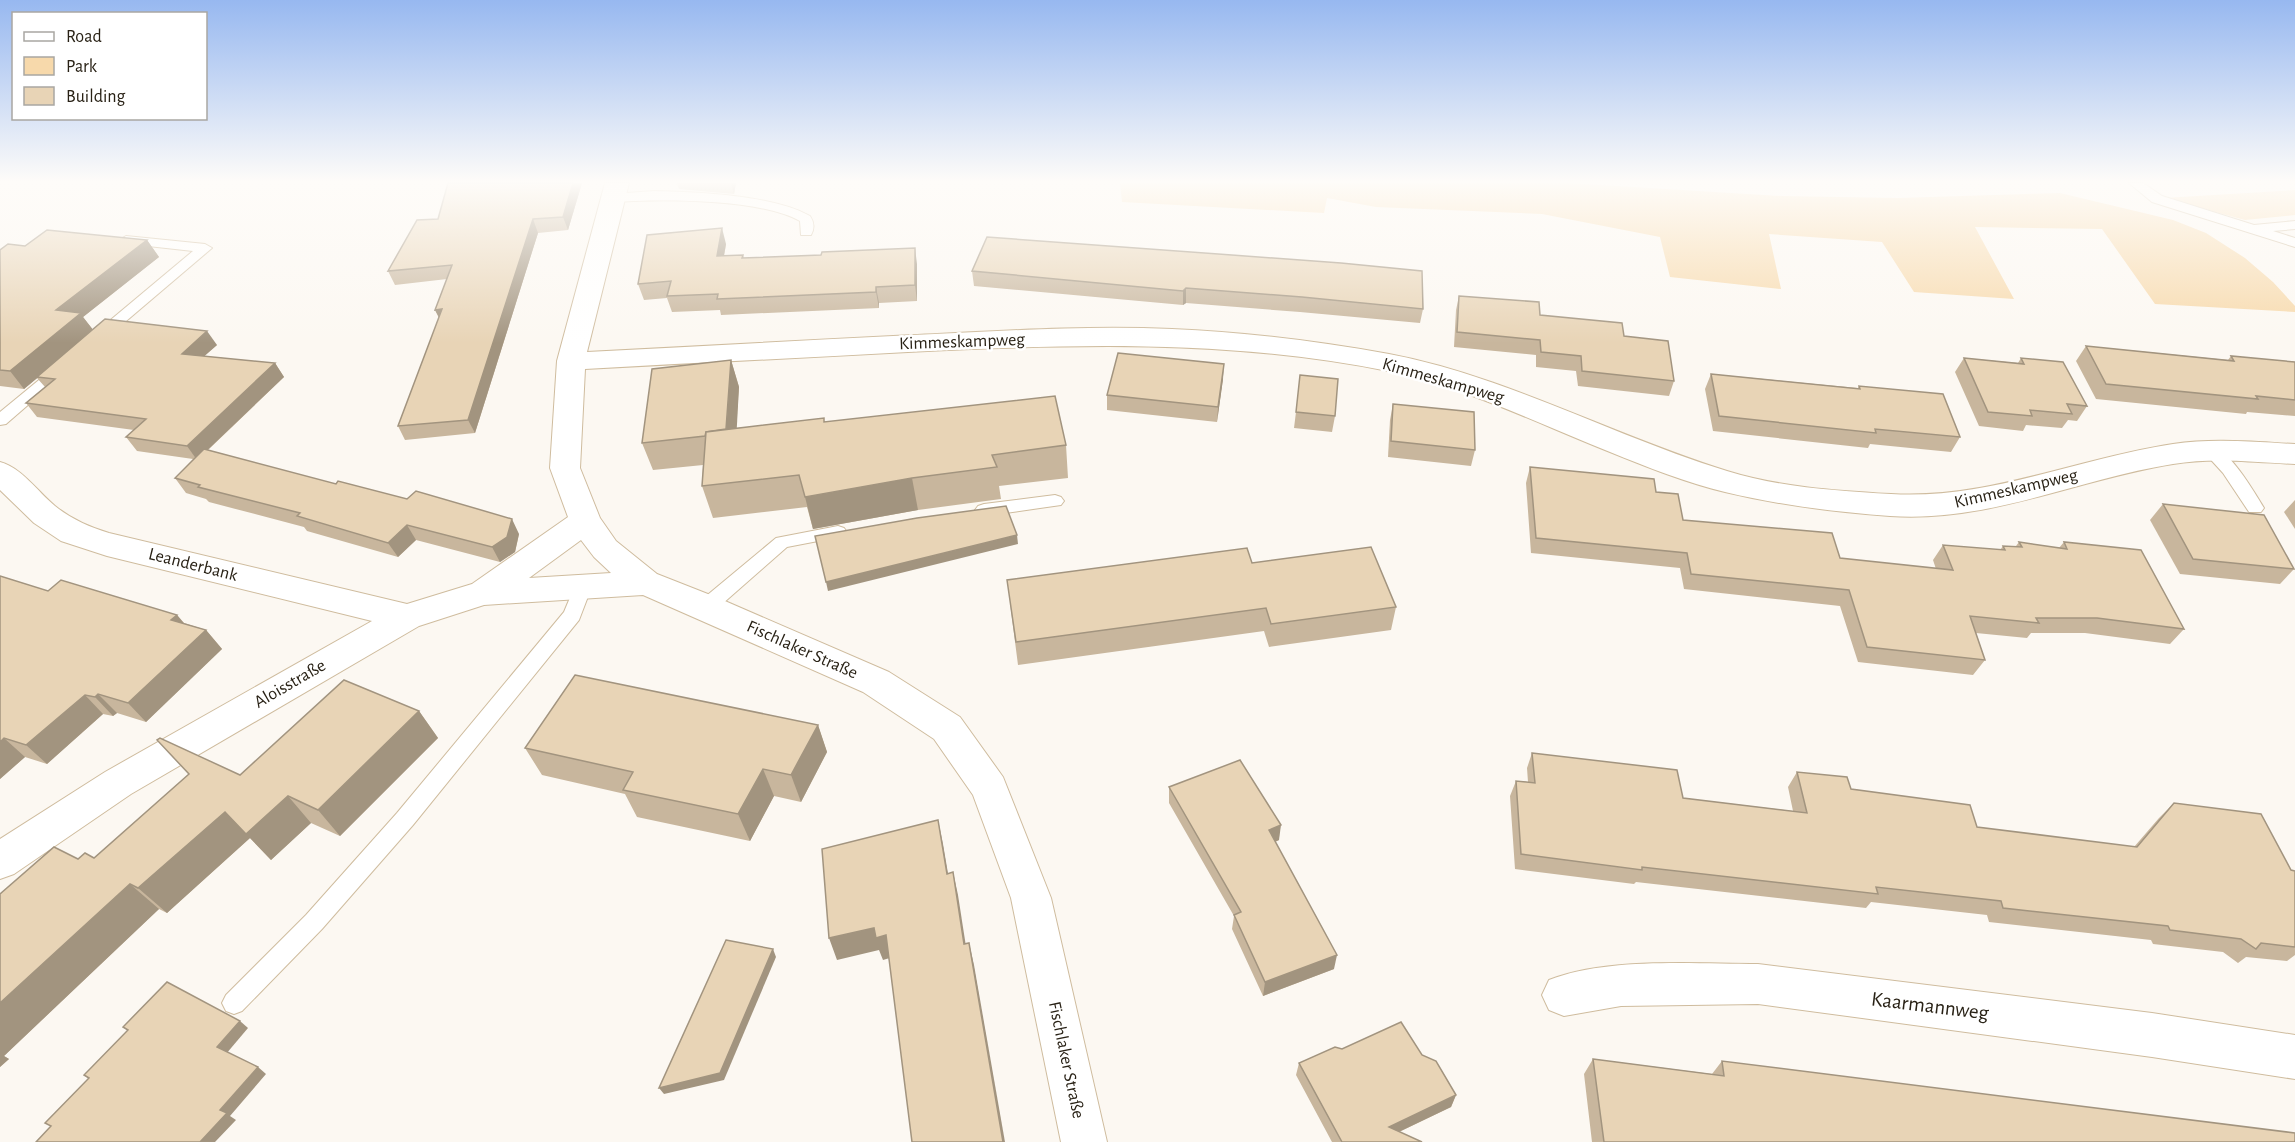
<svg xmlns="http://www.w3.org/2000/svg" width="2295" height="1142" font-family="'Alegreya Sans',sans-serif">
<rect width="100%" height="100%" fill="#fcf8f2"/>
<!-- green -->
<g fill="#f7d9ab">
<path d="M1120,183H1569L1781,196L1898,198L2060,193L2173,220L2206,233L2245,258L2273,282L2295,306V312L2155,304L2102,229L1975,227L2014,299L1914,292L1882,242L1769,234L1781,289L1670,277L1660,237L1542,214L1376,207L1327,198L1324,213L1122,202Z"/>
<path d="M2295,190V215L2245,220L2164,198Z"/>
</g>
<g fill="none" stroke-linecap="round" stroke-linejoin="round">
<!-- service casing -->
<g stroke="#cfbc9e" stroke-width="2">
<g id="service">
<path d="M2129,183H2143L2162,196L2254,225L2295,221V229L2273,231L2295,238V247L2152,202Z"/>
<path d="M654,191C697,192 773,195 810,216C814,222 815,228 811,235H801L800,221C759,198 660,199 613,202L606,198L613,194Z"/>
<path d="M126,236L205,244L212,248L105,339H95L93,336L95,333L193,251L121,243L119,240Z"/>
<path d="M61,364L69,369L66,372L6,424L0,425V412L56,366Z"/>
<path d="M2210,445C2230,450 2253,490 2264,508L2261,512H2249L2223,473L2202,450L2204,446Z"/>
<path d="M1055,495L1061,497L1064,501L1061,505L984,516L978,514L975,510L978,506L984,504Z"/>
<path d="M838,526L844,528L847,532L844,536L787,547L713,612L706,614L699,612L697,607L699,602L776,538Z"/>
<path d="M583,579L589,581L592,586L579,620L413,825L322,929L242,1011L234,1014L226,1011L222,1003L226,995L306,915L397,813L564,612L577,581Z"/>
</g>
</g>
<!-- minor casing -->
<g stroke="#cfbc9e" stroke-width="2">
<g id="minor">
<path d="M605,183H629L587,352C689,347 791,341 893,336C985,332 1079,325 1172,329C1244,332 1317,341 1389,354C1506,376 1613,436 1727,471C1778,487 1837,491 1891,494C1988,500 2078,458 2173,444C2213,438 2254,442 2295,444V464C2254,462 2213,457 2173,464C2078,479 1988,523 1890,516C1835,512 1779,505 1725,492C1687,483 1647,467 1610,452C1537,423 1465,387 1388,371C1229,339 1069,344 908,352C800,358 692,363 585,369L580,468L600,518L616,541L657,574L718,598L889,672L960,717L1003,777L1051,898L1107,1142H1061L1011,898L973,795L934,739L863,692L643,595L484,605L419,626L131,794L14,874L0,879V839L105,772L372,621L107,556L61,541L34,523L0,490V462C22,468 37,491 55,506C71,519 89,527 109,533L407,604L472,584L568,517L550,468L557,361ZM581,540L594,557L611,573L529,578Z"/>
<path d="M1758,964L2152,1013L2295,1035V1079L2152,1057L1758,1004L1621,1006L1564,1016L1549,1010L1542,995L1549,980C1608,957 1694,964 1758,964Z"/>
</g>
</g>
<!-- service -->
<use href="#service" fill="#fff" fill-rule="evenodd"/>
<!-- minor -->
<use href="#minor" fill="#fff" fill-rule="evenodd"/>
</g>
<!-- wall -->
<g fill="#c8b69d">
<path d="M582,183L568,230L538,233L475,433L405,440L398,426L439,318L435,310L447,279L395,285L388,271L438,219Z"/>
<path d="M677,183H736L734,194L679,189Z"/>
<path d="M987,237L1423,309L1420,323L1300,312L1186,303L1183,305L974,286L972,271Z"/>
<path d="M147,240L159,257L83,317L93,330L217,345L204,356L275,363L284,377L208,450L519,534L515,552L500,562L416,540L398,557L307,531L304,527L209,502L206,499L186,493L175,478L193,459L137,451L126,437L134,430L37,417L26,403L45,387L37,378L24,389L0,386V250L25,246Z"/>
<path d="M726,244L724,256L743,255L744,258L917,264V301L879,303V308L721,315L720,310L672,312L667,298L644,300L638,284Z"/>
<path d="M1459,296L1624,336L1674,381L1669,396L1578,386L1576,371L1536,367V355L1454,347L1456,310Z"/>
<path d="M2086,346L2228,360L2231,356L2295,362V416L2247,412L2246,414L2096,399L2076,361Z"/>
<path d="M1964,358L2018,363L2021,358L2087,406L2077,421L2068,420L2062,428L2026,425L2023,431L1979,426L1955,372Z"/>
<path d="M731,360L739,387L736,428L825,422L1066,445L1068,478L999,486L1001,499L918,510L813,529L807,507L713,518L702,486L703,465L653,470L642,443Z"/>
<path d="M1711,374L1858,388L1859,386L1960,437L1951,452L1870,444L1868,448L1713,431L1705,389Z"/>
<path d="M1223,379L1217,422L1107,410V395Z"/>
<path d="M1393,404L1475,450L1471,466L1388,457L1390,420Z"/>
<path d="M1296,412L1335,416L1332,432L1294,428Z"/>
<path d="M1530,467L1656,492L1683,520L1840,558L1936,569L1933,560L1943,545L2000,550L2003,546H2016L2019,542L2059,548L2064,542L2184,629L2170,644L2085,633H2031L2027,638L1976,633L1985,660L1973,675L1858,662L1840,606L1684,589L1680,568L1531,553L1526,483Z"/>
<path d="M2295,500V529L2284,512Z"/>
<path d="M2163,504L2294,569L2280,584L2180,574L2150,520Z"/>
<path d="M1252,563L1396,607L1391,630L1269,647L1264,631L1018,665L1010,603Z"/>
<path d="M0,576L48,591L177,615L184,623L206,630L222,649L146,722L117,713L113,716L103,714L47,764L25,757L0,779Z"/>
<path d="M419,711L438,738L340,836L311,823L271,860L250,838L167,913L159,909L4,1056L9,1059L0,1067V894L78,859L94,858L189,774L240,775Z"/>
<path d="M818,725L827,752L801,802L774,796L750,841L637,817L625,794L542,775L525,748Z"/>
<path d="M1532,753L1683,798L1793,811L1788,787L1797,772L1851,789L1977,827L2134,847L2159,818L2174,803L2291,870L2295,871V955L2287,961L2246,957L2238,963L2223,952L2153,944L2151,940L1989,922L1987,915L1871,902L1866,908L1636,882L1634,884L1515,869L1510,796L1516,781L1528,782L1527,768Z"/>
<path d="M1169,787L1279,840L1275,842L1334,969L1263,996L1232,929L1234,916L1169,803Z"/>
<path d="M1342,1049L1422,1055L1456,1095L1451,1107L1399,1132L1422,1142H1332L1296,1075L1299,1063Z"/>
<path d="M1593,1059L1712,1074L1722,1061L2295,1142H1592L1584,1074Z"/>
</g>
<!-- shaded-wall -->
<g fill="#a2947f">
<path d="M573,183H582L568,230L563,217Z"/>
<path d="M731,183H736L734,194Z"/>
<path d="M533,219L538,233L475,433L468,420Z"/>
<path d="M722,228L726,244L721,272L717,256Z"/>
<path d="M147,240L159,257L83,317L94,331L24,389L10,371L56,310Z"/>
<path d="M915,248L917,264V301L915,285Z"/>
<path d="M876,287L879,303V308L876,292Z"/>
<path d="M1186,288V303L1183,305V291Z"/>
<path d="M442,309V323L435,310Z"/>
<path d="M207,331L217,345L191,368L182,354Z"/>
<path d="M731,360L739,387L735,461L726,434Z"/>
<path d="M275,363L284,377L197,460L187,446Z"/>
<path d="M1224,364L1223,379L1217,422L1218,407Z"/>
<path d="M912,478L918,510L813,529L805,497Z"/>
<path d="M512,519L519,534L515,552L500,562L492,547Z"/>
<path d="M407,525L416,540L398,557L388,543Z"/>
<path d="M1017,535L1018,544L828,591L826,582Z"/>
<path d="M177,615L193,634L171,620Z"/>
<path d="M206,630L222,649L146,722L128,703Z"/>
<path d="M98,694L117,713L113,716L95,697Z"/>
<path d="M85,695L103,714L47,764L26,745Z"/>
<path d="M419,711L438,738L340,836L318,810Z"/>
<path d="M818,725L827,752L801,802L791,775Z"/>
<path d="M4,738L25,757L0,779V742Z"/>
<path d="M763,769L774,796L750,841L738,814Z"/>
<path d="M288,796L311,823L271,860L250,838L167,913L138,888L225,812Z"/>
<path d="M938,820L943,844L952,897L947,874Z"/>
<path d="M1281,825L1279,840L1267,845L1269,830Z"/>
<path d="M953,872L958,895L969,966L964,944Z"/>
<path d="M130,884L159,909L4,1056L9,1059L0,1067V1003Z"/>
<path d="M874,928L886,935L893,957L883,960L879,950L837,960L829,938Z"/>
<path d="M969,943L974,965L1005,1142H1003Z"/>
<path d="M773,949L776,957L724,1080L664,1094L659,1088Z"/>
<path d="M1337,955L1334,969L1263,996L1265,982Z"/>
<path d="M240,1021L248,1028L226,1054L217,1047Z"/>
<path d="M258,1067L266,1074L230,1116L236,1120L215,1142H200L220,1110Z"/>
<path d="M1456,1095L1451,1107L1384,1139L1389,1127Z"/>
</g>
<!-- building -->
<g fill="#e8d4b6" stroke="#a2947f" stroke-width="1.5">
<path d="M448,183H573L563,217L533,219L468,420L398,426L442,309L435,310L452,265L388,271L417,220L438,219Z"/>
<path d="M722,228L717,256L743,255L742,258L821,255L822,252L915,248V285L876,287V292L717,299L718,294L667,296L671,281L638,284L647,235Z"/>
<path d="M47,230L147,240L56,310L81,313L10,371L0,370V250L8,244L25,246Z"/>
<path d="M987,237L1341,263L1422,271L1423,309L1302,297L1186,288L1183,291L972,271Z"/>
<path d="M1459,296L1539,302L1540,315L1622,323L1624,336L1668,341L1674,381L1582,371L1581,356L1541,352L1540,340L1457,332Z"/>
<path d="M105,319L207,331L182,354L275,363L187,446L126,437L146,419L26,403L55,379L37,377Z"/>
<path d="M2086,346L2234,361L2231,356L2295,362V400L2256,396L2258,399L2106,384Z"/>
<path d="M1118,353L1224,364L1218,407L1107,395Z"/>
<path d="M1964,358L2024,364L2021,358L2063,362L2087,406L2067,404L2072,414L2030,410L2032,416L1988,412Z"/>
<path d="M731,360L726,429L706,432L705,436L642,443L652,369Z"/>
<path d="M1711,374L1860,389L1859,386L1943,394L1960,437L1875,429L1876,433L1719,416Z"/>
<path d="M1300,375L1338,379L1335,416L1296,412Z"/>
<path d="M1055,396L1066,445L992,455L997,467L912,478L805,497L799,475L702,486L706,432L824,418V422Z"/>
<path d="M1393,404L1474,412L1475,450L1391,441Z"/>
<path d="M204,449L336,484L338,481L407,499L416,491L512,519L507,537L492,547L407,525L388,543L297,516L300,513L198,487L200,485L175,478Z"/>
<path d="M1530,467L1654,479L1656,492L1678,494L1683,520L1832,533L1840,558L1953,570L1943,545L2005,550L2003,546L2022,547L2019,542L2067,549L2064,542L2141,550L2184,629L2097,618H2036L2039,623L1970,616L1985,660L1867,647L1849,590L1691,574L1687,553L1536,538Z"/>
<path d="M2163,504L2264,515L2294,569L2193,559Z"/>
<path d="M1006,506L1017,535L826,582L815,536L917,518Z"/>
<path d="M1371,547L1396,607L1271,624L1266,608L1016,642L1007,580L1247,548L1252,563Z"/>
<path d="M0,576L48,591L61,580L177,615L171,620L206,630L128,703L98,694L95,697L85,695L26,745L4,738L0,742Z"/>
<path d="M575,675L818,725L791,775L763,769L738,814L623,790L633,772L525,748Z"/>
<path d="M344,680L419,711L318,810L288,796L246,834L225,812L138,888L130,884L0,1003V894L54,847L78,859L85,853L94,858L189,774L157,740L160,738L240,775Z"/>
<path d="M1532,753L1677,770L1683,798L1807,813L1797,772L1847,777L1851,789L1970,805L1977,827L2137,847L2174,803L2261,814L2291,870L2295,871V947L2261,943L2256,949L2241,939L2170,930L2168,926L2003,908L2001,901L1876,887L1878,894L1642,867V870L1521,854L1516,781L1535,783Z"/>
<path d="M1240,760L1281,825L1269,830L1337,955L1265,982L1234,915L1241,912L1169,787Z"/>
<path d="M938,820L947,874L953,872L964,944L969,943L1003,1142H912L886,935L876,938L874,928L829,938L822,849Z"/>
<path d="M726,940L773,949L720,1073L659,1088Z"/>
<path d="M167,982L240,1021L217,1047L258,1067L220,1110L227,1113L200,1142H36L51,1126L45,1123L89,1078L84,1075L128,1030L123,1027Z"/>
<path d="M1401,1022L1422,1055L1436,1061L1456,1095L1389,1127L1422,1142H1342L1299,1063L1335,1047L1342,1049Z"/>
<path d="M1593,1059L1724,1076L1722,1061L2295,1133V1142H1604Z"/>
</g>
<!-- sky -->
<linearGradient id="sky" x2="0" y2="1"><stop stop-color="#97b8f0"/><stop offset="0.53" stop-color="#fefcf9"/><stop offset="1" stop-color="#fefcf9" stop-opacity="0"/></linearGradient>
<rect width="2295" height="343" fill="url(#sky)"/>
<g text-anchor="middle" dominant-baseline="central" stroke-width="5" stroke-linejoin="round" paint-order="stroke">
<!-- street labels -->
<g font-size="18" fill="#292216" stroke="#fff">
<text transform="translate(962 342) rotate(-2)">Kimmeskampweg</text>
<text transform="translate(1443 381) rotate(16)">Kimmeskampweg</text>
<text transform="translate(2016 489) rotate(-13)">Kimmeskampweg</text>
<text transform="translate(193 565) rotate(14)">Leanderbank</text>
<text transform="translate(802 650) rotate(24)">Fischlaker Straße</text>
<text transform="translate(290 684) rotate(-30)">Aloisstraße</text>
<text transform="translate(1066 1060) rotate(78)">Fischlaker Straße</text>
</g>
<!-- near-street labels -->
<g font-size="21" fill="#292216" stroke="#fff">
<text transform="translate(1930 1006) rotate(7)">Kaarmannweg</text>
</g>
</g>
<!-- legend -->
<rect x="12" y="12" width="195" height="108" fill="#ffffff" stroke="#a9a7a2" stroke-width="1.5"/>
<rect x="24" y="32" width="30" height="9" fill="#ffffff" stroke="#a9a7a2" stroke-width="1.5"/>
<text x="66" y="42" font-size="18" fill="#292216">Road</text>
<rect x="24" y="57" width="30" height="18" fill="#f7d9ab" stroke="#a9a7a2" stroke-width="1.5"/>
<text x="66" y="72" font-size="18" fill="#292216">Park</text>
<rect x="24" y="87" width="30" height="18" fill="#e8d4b6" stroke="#a9a7a2" stroke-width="1.5"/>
<text x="66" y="102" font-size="18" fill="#292216">Building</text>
</svg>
